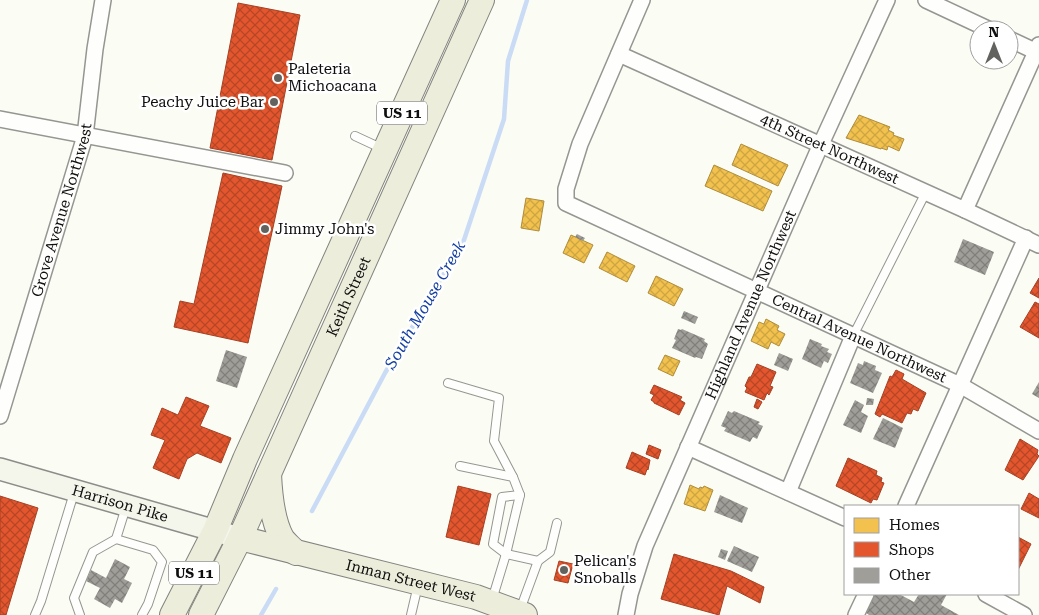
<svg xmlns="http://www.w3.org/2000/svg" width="1039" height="615" font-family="'Roboto Serif',serif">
<defs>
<pattern id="homes-cross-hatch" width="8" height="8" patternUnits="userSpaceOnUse" patternTransform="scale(1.25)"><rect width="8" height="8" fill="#f2c14e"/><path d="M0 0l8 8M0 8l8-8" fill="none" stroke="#cea543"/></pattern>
<pattern id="shops-cross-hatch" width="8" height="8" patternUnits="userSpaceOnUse" patternTransform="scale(1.25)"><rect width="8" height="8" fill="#e4572e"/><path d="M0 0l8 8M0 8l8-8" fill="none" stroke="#b74626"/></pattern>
<pattern id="building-cross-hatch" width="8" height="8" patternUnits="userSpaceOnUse" patternTransform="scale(1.25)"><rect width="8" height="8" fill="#9f9e99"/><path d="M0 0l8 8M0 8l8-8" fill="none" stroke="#807f7b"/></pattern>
</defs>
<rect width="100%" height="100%" fill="#fbfcf4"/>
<!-- homes -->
<g fill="url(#homes-cross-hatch)" stroke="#ae8c3b">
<path d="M859,115L890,127L888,130L894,133L893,135L904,139L899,151L888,146L887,150L881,148V149L846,138Z"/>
<path d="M741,144L788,165L778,186L732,165Z"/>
<path d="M714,165L772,191L763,211L705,186Z"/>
<path d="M526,198L544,201L539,231L521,228Z"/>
<path d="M571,235L593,245L584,263L563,253Z"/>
<path d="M607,252L635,266L627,282L599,268Z"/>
<path d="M656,276L683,289L674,306L648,293Z"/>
<path d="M766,319L779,326L777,330L785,334L779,346L771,342L768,349L751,341L759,322L764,324Z"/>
<path d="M665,355L680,361L673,376L658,369Z"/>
<path d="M690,485L699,489L700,487L703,488L704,486L713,490L705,511L684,504Z"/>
</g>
<!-- shops -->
<g fill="url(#shops-cross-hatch)" stroke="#a44125">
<path d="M238,3L300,15L272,160L210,148Z"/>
<path d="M223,173L282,186L248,343L174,327L180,301L194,304Z"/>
<path d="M1039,278V298L1030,293Z"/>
<path d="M1035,302L1039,304V338L1020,327Z"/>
<path d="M757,364L776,372L770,386L773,387L769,395L767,393L764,400L745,392L747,388L745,386L749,377H751Z"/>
<path d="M896,370L904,374L902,379L926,393L918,411L913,409L911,414L907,413L902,423L882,414L880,417L875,414L890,376L892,377Z"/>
<path d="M654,385L682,397L680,400L685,403L679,415L654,403V402L651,400L654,395L650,393Z"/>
<path d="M186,397L209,406L200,426L231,438L221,463L197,453L187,459L179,479L153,468L165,440L151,435L162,408L178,415Z"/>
<path d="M757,399L762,402L758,409L754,407Z"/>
<path d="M1020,439L1038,450L1037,454L1039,456L1023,480L1005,470Z"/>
<path d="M649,445L661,450L658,459L646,454Z"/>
<path d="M632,452L650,460L648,470L647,469L645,475L626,468Z"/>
<path d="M848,458L877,471L876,475L882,478L881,482L884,483L877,500L873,499L871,503L836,486Z"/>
<path d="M458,486L491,494L479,545L446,537Z"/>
<path d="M1029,493L1039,499V518L1021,509Z"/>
<path d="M0,496L38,508L6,615H0Z"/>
<path d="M1018,537L1031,544L1018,570Z"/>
<path d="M674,554L731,571L764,587L760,603L727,586L719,615L661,599Z"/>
<path d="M559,561L573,564L568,583L554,580Z"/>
</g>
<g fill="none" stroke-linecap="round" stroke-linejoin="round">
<!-- stream -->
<g stroke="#cadbf6" stroke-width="4.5">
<path d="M312,511L385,373L464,240L504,119L508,61L527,0"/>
<path d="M261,615L276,589"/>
</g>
</g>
<!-- building -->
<g fill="url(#building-cross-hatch)">
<path d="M577,234L585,238L583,241L575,237Z"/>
<path d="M963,239L994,252L985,275L954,262Z"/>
<path d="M684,311L698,317L695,324L681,318Z"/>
<path d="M678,329L681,330L682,329L705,339L704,341L708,344L702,359L696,357L695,358L672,348L676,340L674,339Z"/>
<path d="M810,339L822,344L821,346L829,349L827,352L832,354L828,363L824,361L821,368L802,359Z"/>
<path d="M226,350L247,357L237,388L216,381Z"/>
<path d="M779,353L793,359L788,371L774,365Z"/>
<path d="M864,361L876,366L875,370L882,373L873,393L850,383L858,363L863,365Z"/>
<path d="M1039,382V398L1032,394Z"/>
<path d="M867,398L874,399L873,405H866Z"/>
<path d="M855,400L864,405L861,412L868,416L861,433L843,425Z"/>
<path d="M728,411L732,413L734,411L760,422L758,424L763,426L757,439L753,437L750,442L724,431L726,428L721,426Z"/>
<path d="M883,418L903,428L895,448L873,439Z"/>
<path d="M720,495L748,508L742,523L714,512Z"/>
<path d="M734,546L759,557L752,572L727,561Z"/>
<path d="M721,549L728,551L725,560L718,557Z"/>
<path d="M115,559L130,567L124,579L132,583L122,603L115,599L110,608L94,599L100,588L86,581L91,570L106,578Z"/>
<path d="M875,594H899L914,602L919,594H947L941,605L959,615H869L865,612Z"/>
</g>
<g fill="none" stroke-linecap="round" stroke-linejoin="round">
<!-- lane casing -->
<g stroke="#959692" stroke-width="10">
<g id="lane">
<path d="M355,136L383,149"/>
<path d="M853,336L926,192"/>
<path d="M448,383L499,398L494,441L513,477"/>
<path d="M460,466L513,477L520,495L506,554L492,600"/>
<path d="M520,495L502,497L493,544L506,554L538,561L520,610"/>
<path d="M126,507L116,539L153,550L162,562L148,604L142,615"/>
<path d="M538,561L550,552L557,523"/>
<path d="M35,615L41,601L74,493"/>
<path d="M80,615L74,598L93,552L116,539"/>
<path d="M411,615L418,585"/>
</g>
</g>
<!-- street casing -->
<g stroke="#959692" stroke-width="18">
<g id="street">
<path id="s1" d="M642,0L580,144L566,189V203L960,385L1039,431"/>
<path d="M926,0L990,30"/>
<path d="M1009,39L1039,53"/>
<path id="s2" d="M619,54L965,210L1039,245"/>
<path d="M0,119L285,173"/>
<path d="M965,210L1039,45"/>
<path id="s3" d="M0,416L85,136L95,49L103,0"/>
<path d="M688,447L845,518"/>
<path d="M788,492L853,336"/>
<path d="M906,506L1026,238"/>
<path d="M986,594L1024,615"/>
<path id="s4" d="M626,615L630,594L645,546L821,144L887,0"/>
<path d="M856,615L866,594"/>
</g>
</g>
<!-- secondary casing -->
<g stroke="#8c8c89" stroke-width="24">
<g id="secondary">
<path id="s5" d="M0,469L240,538"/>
</g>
</g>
<!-- primary casing -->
<g stroke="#83837f" stroke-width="26">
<g id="primary">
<path d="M269,474C270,495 272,520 282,538C285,543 292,548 296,553"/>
<path id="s6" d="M240,538L476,597L525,615"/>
<path d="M172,615L215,531L245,459L453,0"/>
<path id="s7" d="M201,615L240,538L482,0"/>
</g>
</g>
<!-- lane -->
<use href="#lane" stroke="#fefffd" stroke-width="8"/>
<!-- street -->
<use href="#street" stroke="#fefffd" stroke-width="15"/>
<!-- secondary -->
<use href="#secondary" stroke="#f4f5eb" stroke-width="21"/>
<!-- primary -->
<use href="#primary" stroke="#ecedda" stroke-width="24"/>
</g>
<!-- markers -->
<g fill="#62625f" stroke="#fff" stroke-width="2">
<circle cx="278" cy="78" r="5"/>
<circle cx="274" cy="102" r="5"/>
<circle cx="265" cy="229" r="5"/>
<circle cx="564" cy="570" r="5"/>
</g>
<g text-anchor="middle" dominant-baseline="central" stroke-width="5" stroke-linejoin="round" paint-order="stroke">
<!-- shield labels -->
<g fill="#fff" stroke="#575757" stroke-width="1">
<rect x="377" y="101.5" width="50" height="23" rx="4"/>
<rect x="169" y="561.5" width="50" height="23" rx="4"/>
</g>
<g font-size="14" font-weight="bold" fill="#0f0f0f">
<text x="402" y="113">US 11</text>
<text x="194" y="573">US 11</text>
</g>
<!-- poi labels -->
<g font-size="15" fill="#0f0f0f" stroke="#fff" text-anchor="start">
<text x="288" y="69">Paleteria<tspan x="288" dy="17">Michoacana</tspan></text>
<text x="264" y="102" text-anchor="end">Peachy Juice Bar</text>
<text x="275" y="229">Jimmy John's</text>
<text x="574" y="561">Pelican's<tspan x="574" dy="17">Snoballs</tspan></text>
</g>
<!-- street labels -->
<g font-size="15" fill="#0f0f0f" stroke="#fff">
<text stroke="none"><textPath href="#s2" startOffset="231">4th Street Northwest</textPath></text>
<text stroke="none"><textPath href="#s3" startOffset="215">Grove Avenue Northwest</textPath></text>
<text stroke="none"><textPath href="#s7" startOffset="351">Keith Street</textPath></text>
<text stroke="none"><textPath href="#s4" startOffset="335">Highland Avenue Northwest</textPath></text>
<text stroke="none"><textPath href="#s1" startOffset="541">Central Avenue Northwest</textPath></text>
<text stroke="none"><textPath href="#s5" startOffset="125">Harrison Pike</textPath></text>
<text stroke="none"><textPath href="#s6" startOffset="176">Inman Street West</textPath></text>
</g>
<!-- water labels -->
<g font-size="16" font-style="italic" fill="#163fa3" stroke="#fff">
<text transform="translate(425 305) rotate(-60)">South Mouse Creek</text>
</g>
</g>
<!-- legend -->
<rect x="844" y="505" width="175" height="90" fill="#ffffff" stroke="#9f9f9f"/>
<rect x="854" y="518" width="25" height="15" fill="#f2c14e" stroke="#9f9f9f"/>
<text x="889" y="530" font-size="15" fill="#0f0f0f">Homes</text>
<rect x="854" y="542" width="25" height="15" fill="#e4572e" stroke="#9f9f9f"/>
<text x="889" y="555" font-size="15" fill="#0f0f0f">Shops</text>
<rect x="854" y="568" width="25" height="15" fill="#9f9e99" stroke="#9f9f9f"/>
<text x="889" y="580" font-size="15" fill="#0f0f0f">Other</text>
<!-- north arrow -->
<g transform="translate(994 45)"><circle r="24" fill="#ffffff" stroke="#9f9f9f"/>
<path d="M0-4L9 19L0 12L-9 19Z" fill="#62625f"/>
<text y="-8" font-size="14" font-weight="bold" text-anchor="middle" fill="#0f0f0f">N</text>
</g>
</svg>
